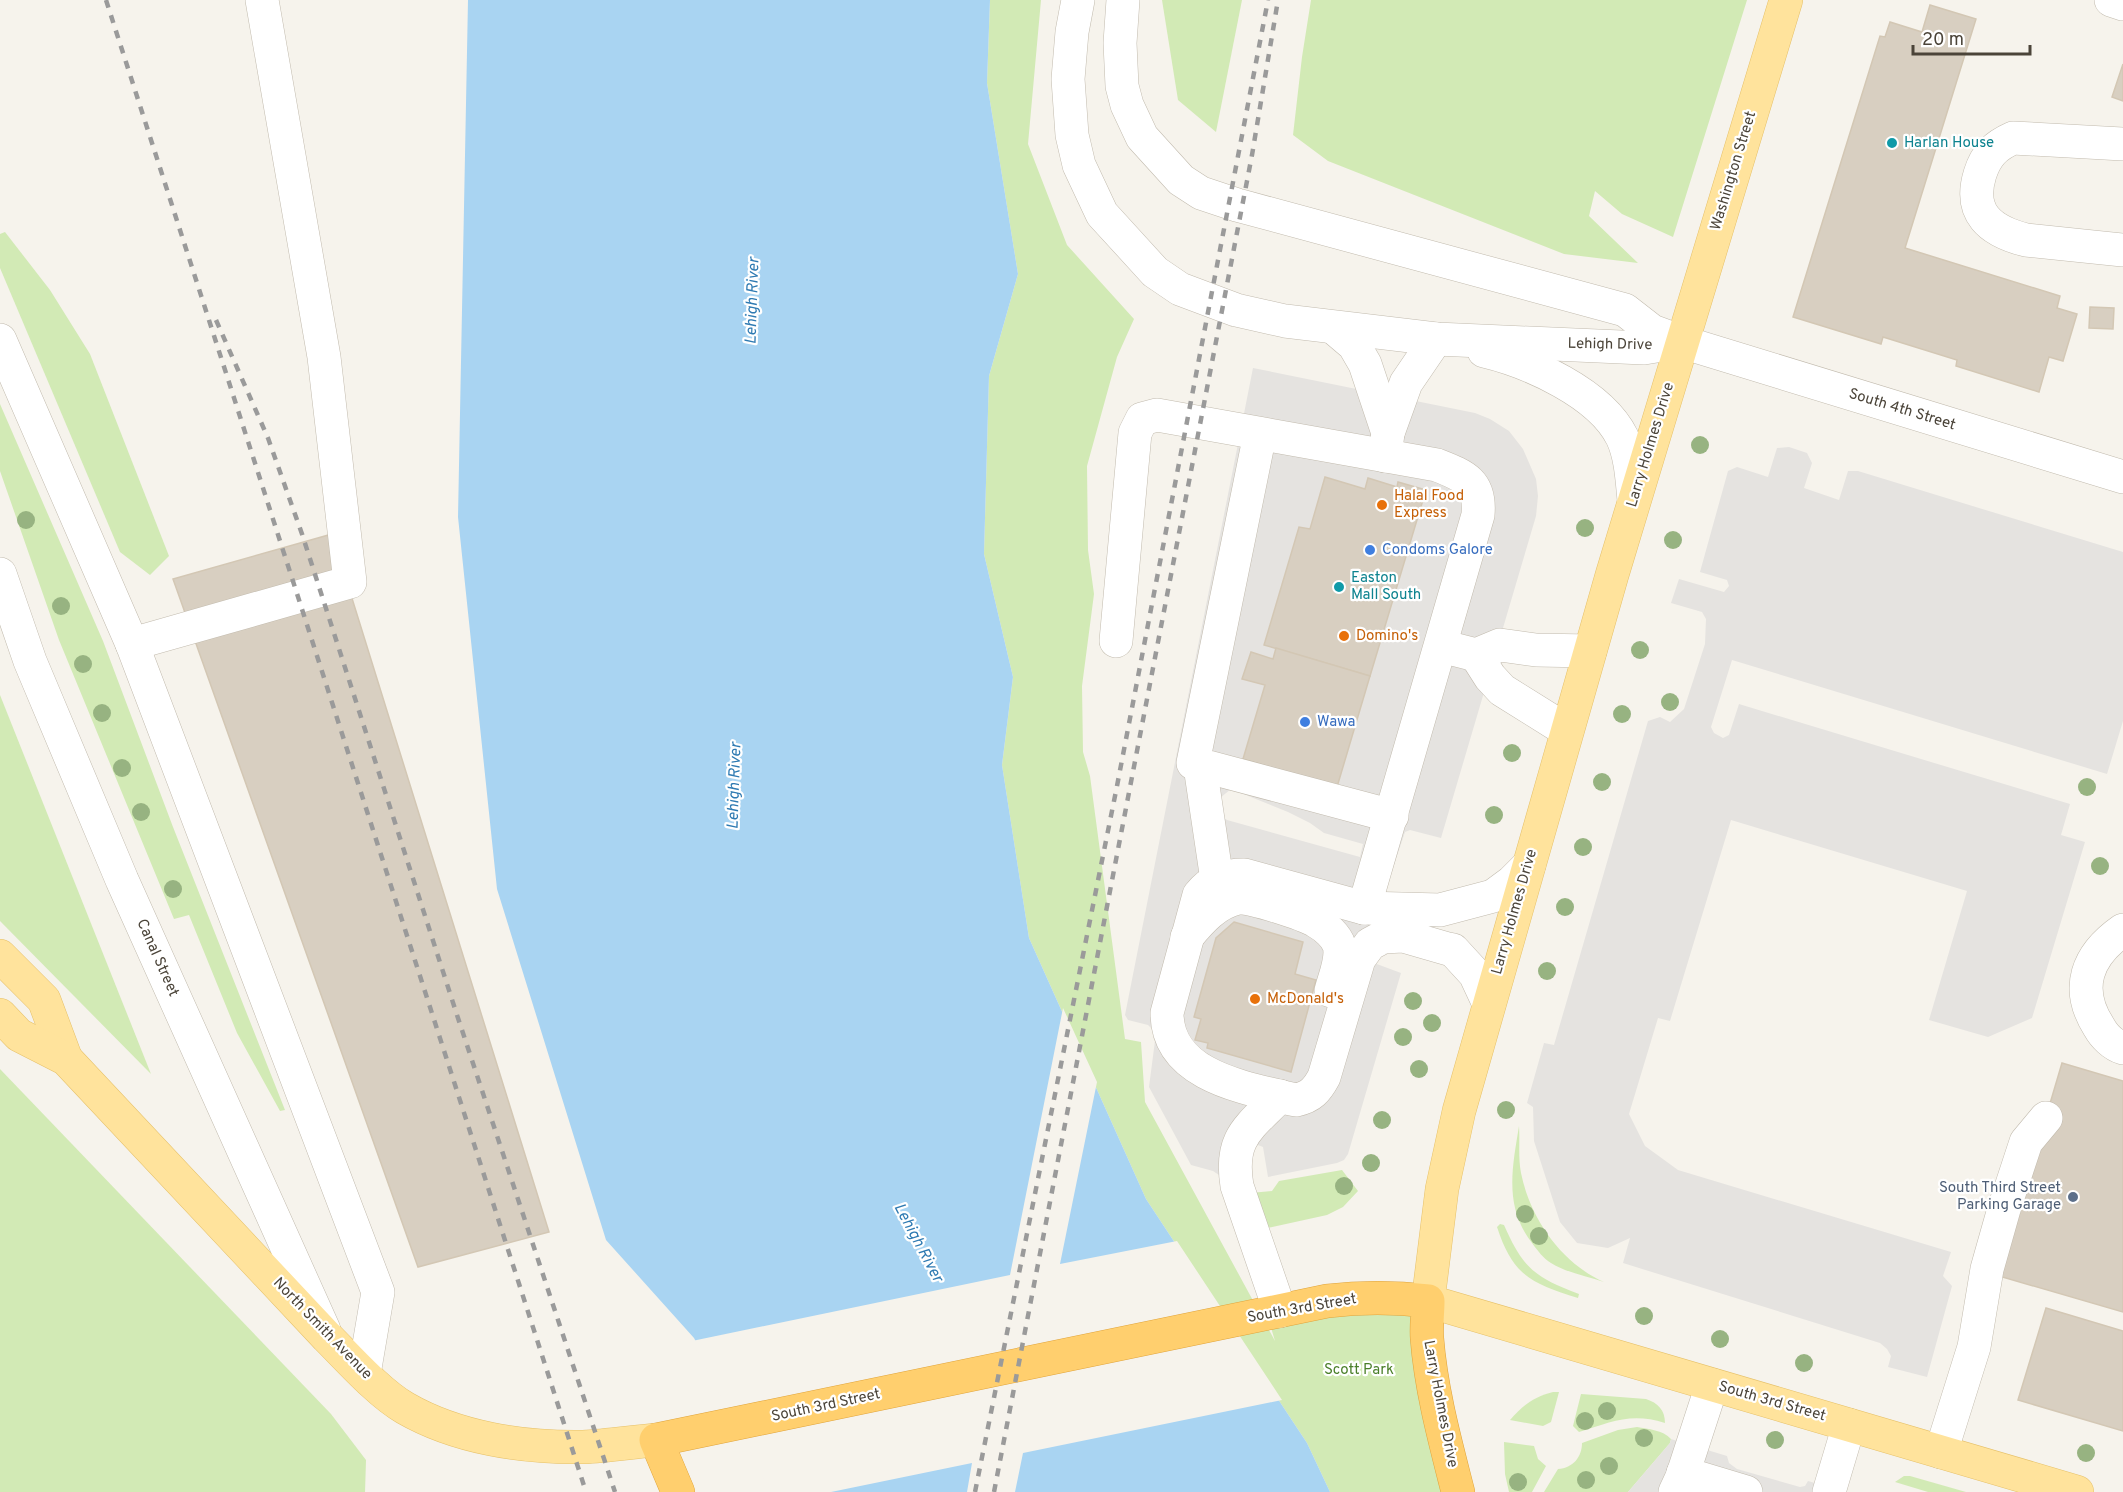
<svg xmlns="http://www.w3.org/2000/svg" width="2123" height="1492" font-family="Overpass,sans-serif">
<rect width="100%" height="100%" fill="#f6f3ec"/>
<!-- green -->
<g fill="#d2eab5">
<path d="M990,0H1041L1028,144L1067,245L1134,319L1117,357L1087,466L1088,550L1094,594L1082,686L1083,752L1090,776L1125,1039L1141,1042L1145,1102L1275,1341L1267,1314L1408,1299L1458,1492H1330L1307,1443L1146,1199L1029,938L1002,765L1013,677L984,554L989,376L1018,274L987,83Z"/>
<path d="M1162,0H1242L1216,132L1178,100Z"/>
<path d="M1311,0H1747L1673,237L1622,214L1595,191L1589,216L1638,263L1564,254L1328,161L1293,135L1302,57Z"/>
<path d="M5,232L50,290L90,354L169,556L150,575L120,552L0,268V234Z"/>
<path d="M0,404L103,641L173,827L285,1110L280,1111L237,1033L189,915L174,919L59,640L0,471Z"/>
<path d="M0,695L151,1074L0,921Z"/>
<path d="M0,1069L331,1414L366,1460L365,1492H0Z"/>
<path d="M1519,1126C1520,1141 1518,1158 1521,1173C1530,1218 1561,1263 1604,1282C1587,1276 1567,1273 1551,1263C1544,1259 1537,1250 1532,1243C1504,1207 1512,1169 1519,1126Z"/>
<path d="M1342,1170L1358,1191L1343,1207L1327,1215L1263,1229L1250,1193L1272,1191L1279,1181Z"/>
<path d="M1500,1224L1504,1225C1523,1268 1534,1277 1579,1294L1578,1298C1531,1283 1513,1276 1497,1227Z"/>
<path d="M1553,1392H1559L1551,1422L1543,1426L1510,1420C1523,1405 1534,1397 1553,1392Z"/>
<path d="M1581,1394L1646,1399C1658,1403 1665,1410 1665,1423C1631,1412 1611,1422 1579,1432L1573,1426Z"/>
<path d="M1637,1427C1648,1429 1663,1430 1671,1439L1670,1443L1628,1492H1544L1558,1469C1573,1468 1582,1457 1582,1443L1618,1430Z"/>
<path d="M1504,1442L1534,1446L1538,1459L1546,1466L1532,1492H1509L1505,1474Z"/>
<path d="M1904,1476H1910L1966,1492H1928L1895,1482Z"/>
</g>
<!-- parking -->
<g fill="#e5e3e0" fill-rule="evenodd">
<path d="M1253,368L1475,413L1490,419L1509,431L1523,449L1536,479L1538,496L1536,516L1441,838L1410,830L1405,832L1386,889L1374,963L1401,973L1348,1154L1344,1160L1337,1163L1268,1177L1263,1147L1258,1145L1254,1146L1222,1177L1213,1171L1191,1165L1149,1087L1156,1033L1148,1025L1128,1020L1125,1015ZM1325,477L1365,489L1368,478L1397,487L1398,482L1337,787L1243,759L1265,685L1243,678L1251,652L1273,659L1276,648L1264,644L1299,527L1310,529ZM1231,789L1288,812L1310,823L1324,833L1363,844L1360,857L1227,820L1219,814L1220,798ZM1234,922L1303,942L1295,974L1316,980L1291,1071L1208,1048V1043L1195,1039L1201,1019L1194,1017L1216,938Z"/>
<path d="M1789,447L1807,453L1812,463L1804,488L1839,500L1848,471H1858L2123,552V721L2107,774L1732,660L1711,727L1714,733L1723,738L1729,735L1739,704L2070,804L2061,835L2085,842L2032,1018L1988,1037L1929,1020L1967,891L1731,820L1670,1021L1658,1018L1629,1114L1645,1146L1678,1170L1951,1252L1943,1276L1952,1286L1927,1377L1888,1367L1891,1356L1887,1349L1880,1343L1623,1263L1630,1238L1608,1248L1577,1243L1560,1222L1534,1141L1533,1107L1527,1103L1544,1043L1554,1045L1648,721L1660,717L1670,722L1684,709L1705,644L1706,619L1702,612L1671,603L1679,579L1724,592L1729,586L1727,580L1700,572L1728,471L1737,467L1768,477L1777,448Z"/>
<path d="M1671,1439L1727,1456L1729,1463L1737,1469L1800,1487L1805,1486L1808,1481L1846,1492H1628L1670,1443Z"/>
</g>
<!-- water -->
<path fill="#a9d4f2" d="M468,0H990L987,83L1018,274L989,376L984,554L1013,677L1002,765L1029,938L1146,1199L1307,1443L1330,1492H775L694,1338L606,1240L497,889L458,517Z"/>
<!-- pier -->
<path fill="#f6f3ec" d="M1063,1008L1097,1082L1060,1264L1177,1241L1282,1400L1023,1453L1015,1492H967L972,1463L831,1492H771L692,1341L1010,1275Z"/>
<!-- building -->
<g fill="#d8cfc1" stroke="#d3c7b4" stroke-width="1.5">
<path d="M1930,5L1976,19L1905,248L2060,296L2057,308L2077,314L2063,361L2049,357L2039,392L1956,366L1957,360L1883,337L1881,344L1793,317L1880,36L1885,37L1890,22L1922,32Z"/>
<path d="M2123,64V101L2112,97Z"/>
<path d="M2090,307L2114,308L2113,329L2089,328Z"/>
<path d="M1325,477L1365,489L1368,478L1397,487L1398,482L1426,490L1370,676L1264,645L1299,527L1310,529Z"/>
<path d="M332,534L549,1232L418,1267L173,579Z"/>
<path d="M1276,648L1370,676L1337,787L1243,759L1265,685L1242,679L1251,652L1273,659Z"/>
<path d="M1234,922L1303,942L1295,974L1316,980L1291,1072L1207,1048L1208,1043L1195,1040L1201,1019L1194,1017L1216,938Z"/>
<path d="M2062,1063L2123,1081V1312L1999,1276Z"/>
<path d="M2046,1308L2123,1331V1431L2018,1400Z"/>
</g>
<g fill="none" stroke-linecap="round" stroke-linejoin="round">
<!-- minor casing -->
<g stroke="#c2bbae" stroke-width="34">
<g id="minor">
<path d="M1078,0L1072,32L1068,79L1072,135L1079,165L1102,214L1155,272L1180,289L1236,310L1285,321L1436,339L1644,348L1680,342"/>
<path d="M1123,0L1120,43L1122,86L1127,105L1142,137L1181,180L1201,193L1237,205L1625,310L1652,331L1682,342L2123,477"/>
<path d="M2111,0L2123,4"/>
<path d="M2123,144L2013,138C1995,146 1986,155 1980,174C1968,213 1990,231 2026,240L2123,250"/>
<path d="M1334,328L1354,345L1365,364L1388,433"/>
<path d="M0,340L132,644L378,1292L364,1374"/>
<path d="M1484,351C1530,362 1600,393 1622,437C1631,456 1632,480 1634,500"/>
<path d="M1260,434L1193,763L1392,816"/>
<path d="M1385,456L1388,433L1406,383L1436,339"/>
<path d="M0,574L30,661L122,880L324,1330"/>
<path d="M1116,641L1135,433L1142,419L1157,415L1437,465C1465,476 1481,482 1478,515L1364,908"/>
<path d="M132,644L350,582L324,357L262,0"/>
<path d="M1441,646L1476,655L1500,645L1536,650L1590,651"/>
<path d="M1476,655L1490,677L1502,690L1566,730"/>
<path d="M1200,766L1217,880"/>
<path d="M2123,930C2087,955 2074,988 2099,1027C2104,1036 2113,1045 2123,1048"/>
<path d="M1187,937C1201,920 1216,903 1238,898C1249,896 1306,915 1317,922C1326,927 1336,936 1339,945C1343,959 1334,978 1331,991"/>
<path d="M1489,1004L1475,974L1453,950L1448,949L1403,936L1383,937L1370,944L1359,959L1324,1077C1317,1090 1311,1097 1296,1100C1247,1088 1167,1077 1167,1013L1199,895C1211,880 1225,875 1244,875L1364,908L1440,910L1493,896L1512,882L1529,865"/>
<path d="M1280,1096C1249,1128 1229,1137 1237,1186L1280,1311"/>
<path d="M1941,1452L1974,1347L1987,1269L2004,1209L2026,1142L2046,1118"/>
<path d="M1683,1473L1746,1492"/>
<path d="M1675,1492L1682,1477L1712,1385"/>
<path d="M1829,1492L1849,1425"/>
</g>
</g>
<!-- major casing -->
<g stroke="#e6c16a" stroke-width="34">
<g id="major">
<path d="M1786,0L1612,575L1459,1111L1442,1189L1428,1301L2077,1492"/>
<path d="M0,956L44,1000L66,1059"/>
<path d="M0,1015L19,1035L66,1059L327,1337C349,1359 379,1393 405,1408C457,1438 523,1448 583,1447C607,1446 632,1442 656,1440"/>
</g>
</g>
<!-- highway casing -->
<g stroke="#e0a43c" stroke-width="34">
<path id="highway" d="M678,1492L656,1440L1327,1301C1361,1297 1394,1297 1428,1301C1428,1313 1426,1326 1427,1338C1431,1390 1445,1441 1458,1492"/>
</g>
<!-- minor -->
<use href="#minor" stroke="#fff" stroke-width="33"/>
<!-- major -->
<use href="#major" stroke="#ffe39c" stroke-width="33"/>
<!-- highway -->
<use href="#highway" stroke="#ffcf6e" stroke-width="33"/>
<!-- rail -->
<g stroke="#9a9a9a" stroke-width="4.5" stroke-dasharray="8 8" stroke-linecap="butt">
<path d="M106,0L586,1492"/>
<path d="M216,320L268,438L302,534L456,1012L615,1492"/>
<path d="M975,1492L1117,786L1268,0"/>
<path d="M994,1492L1252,155L1278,0"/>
</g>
</g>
<!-- trees -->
<g fill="#97b381">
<circle cx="1700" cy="445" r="9"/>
<circle cx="26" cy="520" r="9"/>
<circle cx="1585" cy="528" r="9"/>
<circle cx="1673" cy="540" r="9"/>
<circle cx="61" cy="606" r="9"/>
<circle cx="1640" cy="650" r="9"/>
<circle cx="83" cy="664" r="9"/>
<circle cx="1670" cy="702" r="9"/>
<circle cx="102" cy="713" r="9"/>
<circle cx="1622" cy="714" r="9"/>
<circle cx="1512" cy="753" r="9"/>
<circle cx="122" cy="768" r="9"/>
<circle cx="1602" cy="782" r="9"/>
<circle cx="2087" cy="787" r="9"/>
<circle cx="141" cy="812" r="9"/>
<circle cx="1494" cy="815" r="9"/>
<circle cx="1583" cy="847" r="9"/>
<circle cx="2100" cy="866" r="9"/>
<circle cx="173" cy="889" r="9"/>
<circle cx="1565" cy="907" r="9"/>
<circle cx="1547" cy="971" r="9"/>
<circle cx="1413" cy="1001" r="9"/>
<circle cx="1432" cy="1023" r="9"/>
<circle cx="1403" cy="1037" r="9"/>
<circle cx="1419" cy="1069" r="9"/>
<circle cx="1506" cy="1110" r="9"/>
<circle cx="1382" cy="1120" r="9"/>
<circle cx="1371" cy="1163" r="9"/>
<circle cx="1344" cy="1186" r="9"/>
<circle cx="1525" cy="1214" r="9"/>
<circle cx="1539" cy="1236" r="9"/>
<circle cx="1644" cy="1316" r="9"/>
<circle cx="1720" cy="1339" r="9"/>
<circle cx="1804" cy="1363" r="9"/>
<circle cx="1607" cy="1411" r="9"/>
<circle cx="1585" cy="1421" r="9"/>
<circle cx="1644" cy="1438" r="9"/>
<circle cx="1775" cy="1440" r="9"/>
<circle cx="2086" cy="1453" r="9"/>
<circle cx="1609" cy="1466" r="9"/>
<circle cx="1586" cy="1480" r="9"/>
<circle cx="1518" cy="1482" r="9"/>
</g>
<!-- markers -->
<g fill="#0f9aa8" stroke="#fff" stroke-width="2">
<circle cx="1892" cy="143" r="6"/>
<circle cx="1339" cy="587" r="6"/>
</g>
<g fill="#e8710a" stroke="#fff" stroke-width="2">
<circle cx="1382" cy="505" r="6"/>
<circle cx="1344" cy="636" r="6"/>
<circle cx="1255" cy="999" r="6"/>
</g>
<g fill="#3f7fe0" stroke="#fff" stroke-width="2">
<circle cx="1370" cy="550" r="6"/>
<circle cx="1305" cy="722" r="6"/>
</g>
<circle fill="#5c6f8a" stroke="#fff" stroke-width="2" cx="2073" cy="1197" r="6"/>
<g text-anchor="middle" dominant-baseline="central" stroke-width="4.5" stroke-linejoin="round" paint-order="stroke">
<!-- culture labels -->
<g font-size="15" fill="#0d838f" stroke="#fff" text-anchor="start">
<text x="1904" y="143">Harlan House</text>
<text x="1351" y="578">Easton<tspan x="1351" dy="17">Mall South</tspan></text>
</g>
<!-- street labels -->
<g font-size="15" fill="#4b4439" stroke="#fff">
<text transform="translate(1734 171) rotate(-73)">Washington Street</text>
<text transform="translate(1610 345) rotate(1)">Lehigh Drive</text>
<text transform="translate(1902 410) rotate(17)">South 4th Street</text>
<text transform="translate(1651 445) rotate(-73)">Larry Holmes Drive</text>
<text transform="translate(1515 912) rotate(-74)">Larry Holmes Drive</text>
<text transform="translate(157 958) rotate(66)">Canal Street</text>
<text transform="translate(1302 1309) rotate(-10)">South 3rd Street</text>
<text transform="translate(322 1329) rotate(46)">North Smith Avenue</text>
<text transform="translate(1772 1402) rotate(16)">South 3rd Street</text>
<text transform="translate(1440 1404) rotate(79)">Larry Holmes Drive</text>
<text transform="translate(826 1406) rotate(-12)">South 3rd Street</text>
</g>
<!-- food labels -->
<g font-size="15" fill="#c56008" stroke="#fff" text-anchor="start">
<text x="1394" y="496">Halal Food<tspan x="1394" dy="17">Express</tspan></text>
<text x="1356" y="636">Domino's</text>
<text x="1267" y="999">McDonald's</text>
</g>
<!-- shop labels -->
<g font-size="15" fill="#366cbe" stroke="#fff" text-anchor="start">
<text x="1382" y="550">Condoms Galore</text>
<text x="1317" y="722">Wawa</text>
</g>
<!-- service labels -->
<g font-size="15" fill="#4e5e75" stroke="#fff" text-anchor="end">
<text x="2061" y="1188">South Third Street<tspan x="2061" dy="17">Parking Garage</tspan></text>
</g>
<!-- park labels -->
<g font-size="15" fill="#4a7f2a" stroke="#fff">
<text x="1359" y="1370">Scott Park</text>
</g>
<!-- water labels -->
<g font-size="16" font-style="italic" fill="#2e7ab2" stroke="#fff">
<text transform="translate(753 301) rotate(-88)">Lehigh River</text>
<text transform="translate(735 786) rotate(-88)">Lehigh River</text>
<text transform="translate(918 1243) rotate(62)">Lehigh River</text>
</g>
</g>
<!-- scale -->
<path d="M1913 45v9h117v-9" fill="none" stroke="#4b4439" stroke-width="3"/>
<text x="1922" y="45" font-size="18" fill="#4b4439" stroke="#ffffff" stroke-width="4.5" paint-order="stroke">20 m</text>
</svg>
